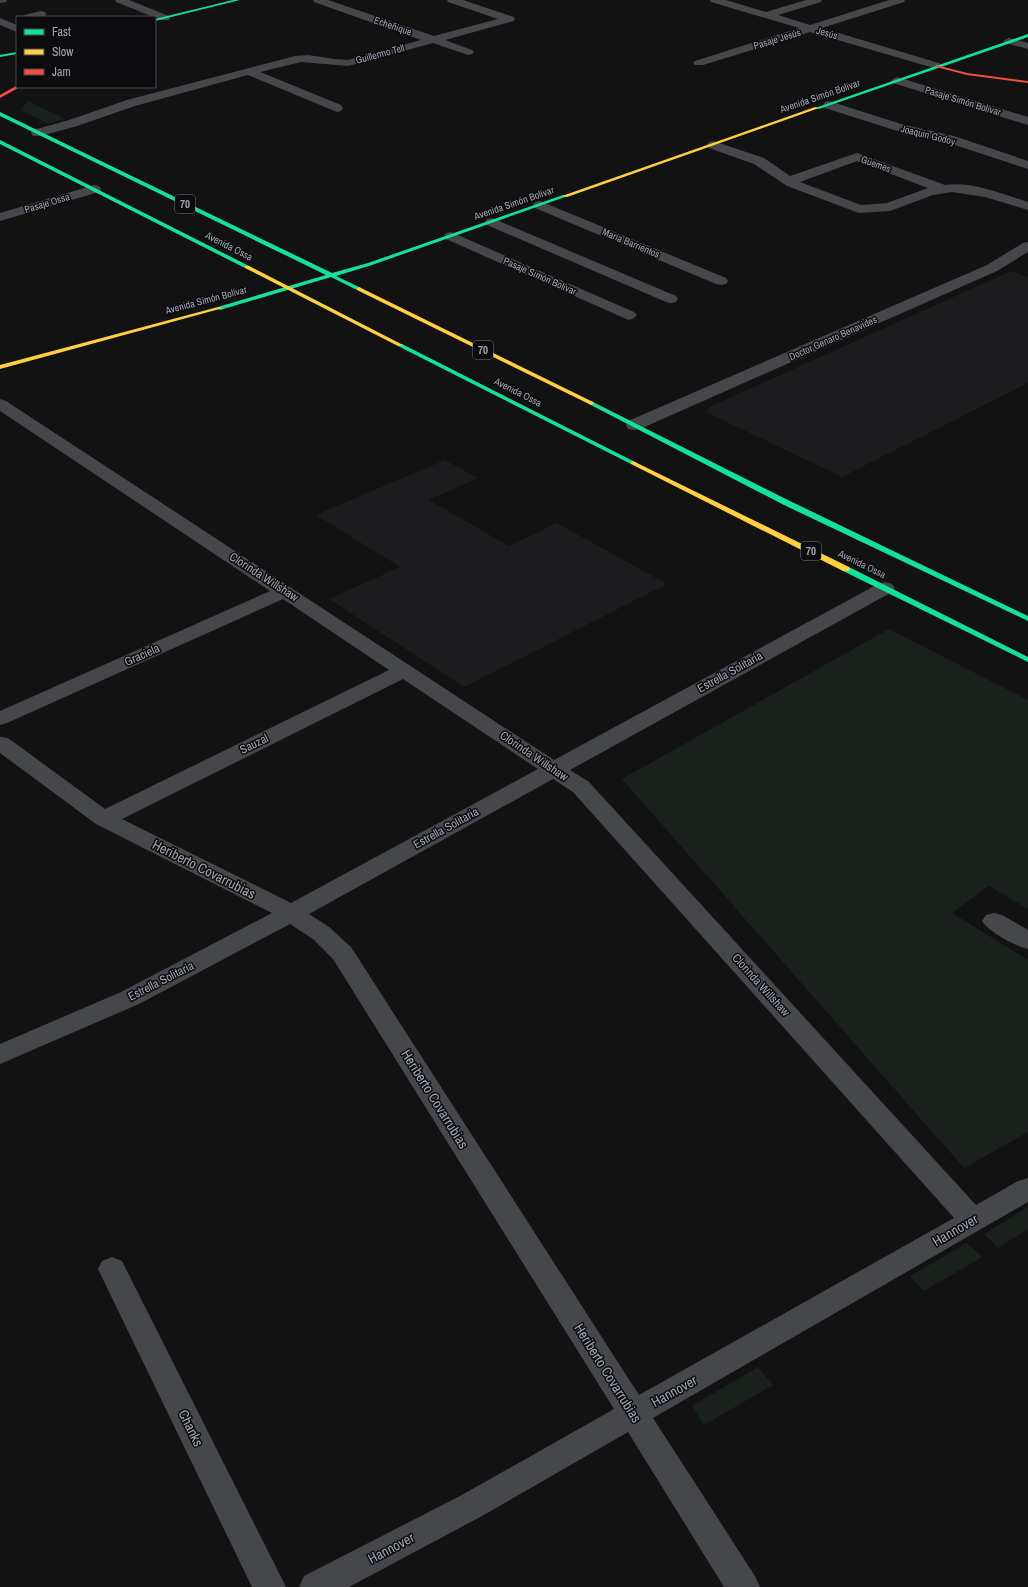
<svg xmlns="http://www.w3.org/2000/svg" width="1028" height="1587" font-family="'Archivo Narrow',sans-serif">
<rect width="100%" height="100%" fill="#121212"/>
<!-- built -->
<g fill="#1c1c1e">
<path d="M1011,271L1028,277V383L842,477L706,412L709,407Z"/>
<path d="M445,460L478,478L429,500L509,546L557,523L667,584L464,687L329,599L400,567L316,515Z"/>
</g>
<!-- green -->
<g fill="#1a211c">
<path d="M28,101L65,119L48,124L21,110Z"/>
<path d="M889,629L1028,700V909L989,886L952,913L1028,960V1132L964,1168L622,779Z"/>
<path d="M1028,1207V1229L998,1248L984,1234Z"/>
<path d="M967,1243L982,1257L924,1291L910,1276Z"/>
<path d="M758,1367L773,1385L704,1425L692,1406Z"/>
</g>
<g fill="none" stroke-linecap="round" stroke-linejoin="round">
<!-- street -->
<g fill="#46474b" fill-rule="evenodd">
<path d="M0,0H7L6,2L0,3Z"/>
<path d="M115,0H129L169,16L170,18L169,20H161L116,2Z"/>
<path d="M313,0H328L434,36L498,19L448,2L447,0H463L514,17L515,19L514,21L445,40L472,50L474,52L472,54L468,55L433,43L348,66L301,62L260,72L341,105L343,108L341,111L337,112L248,75L135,106L77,126L41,136H33L31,133L33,130L69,120L127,100L295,56L308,55L335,59L348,60L421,40L314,2Z"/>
<path d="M710,0H726L766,12L806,0H822L821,2L778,15L810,25L889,0H905L904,2L822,28L942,64L944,66L942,68H934L810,32L703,65H695L693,63L695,61L799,28L711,2Z"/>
<path d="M41,11L45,12L46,14L45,16L23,17L24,15Z"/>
<path d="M0,18L17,25V32L0,25Z"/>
<path d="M1009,38L1028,43V49L1005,43L1003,41Z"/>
<path d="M897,77L1028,117V125L893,83L891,81L893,79Z"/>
<path d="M829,101L901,124L954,136L1028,161V169L946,142L894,130L825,108L823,105L825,102Z"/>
<path d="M713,141L764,158L790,176L857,153L945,185C971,181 1003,194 1028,202V210L985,197L952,192L933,195L890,211L859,213L787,186L754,164L709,148L707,145L709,142ZM857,161L928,188L887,203L861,205L800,182Z"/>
<path d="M94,185L99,186L101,189L99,192L0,221V213Z"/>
<path d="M540,201L726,278L728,281L726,284L721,285L716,284L535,208L533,205L535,202Z"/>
<path d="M492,218L676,296L678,299L676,302L671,303L666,302L487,225L485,222L487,219Z"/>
<path d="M451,232L634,312L637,315L634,318L629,320L624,318L446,239L444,236L446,233Z"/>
<path d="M1028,242V252L997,271L640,429L634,430L628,429L626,425L628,421L987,265L1023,243Z"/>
<path d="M0,399L6,401L554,760L878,584L885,582L892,584L895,588L892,592L570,770L589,782L976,1205L1018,1181L1028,1178V1202L653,1418L755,1576L760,1587H724L628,1432L482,1516L349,1587H299L304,1576L460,1496L614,1409L333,959L313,939L290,924L139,1004L0,1064V1044L121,992L272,913L96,824L0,753V737L8,738L105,809L389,670L283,599L7,723L0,725V711L270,591L0,411ZM403,679L538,769L291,903L122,819ZM553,779L573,792L954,1218L639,1395L351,947L329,927L309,914Z"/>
<path d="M994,913L1002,915L1028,930V949C1015,946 989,932 982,921L986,915Z"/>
<path d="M112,1257L122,1261L286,1587H252L98,1269L102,1261Z"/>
</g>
<!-- fast -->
<g fill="#16e098" fill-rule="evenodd">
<path d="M233,0H240L155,21V19Z"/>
<path d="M1028,34V37L819,109L815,108Z"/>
<path d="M17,52V54L0,57V55Z"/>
<path d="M0,112L332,273L368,263L563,195L568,196L372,265L336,276L361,288V290H357L331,277L220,310L218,309V307L326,275L0,116Z"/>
<path d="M0,140L249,266L250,267L245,268L0,144Z"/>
<path d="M398,344H402L637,463L635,464H631L398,346Z"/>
<path d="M591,401L790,501L1028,616V621L784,505L589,404V402Z"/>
<path d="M843,567H849L1028,657V662L843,571Z"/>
</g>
<!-- slow -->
<g fill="#ffcf43" fill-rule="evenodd">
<path d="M815,107L819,108L567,197L562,196Z"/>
<path d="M245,266H249L403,345L398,346L245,268Z"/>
<path d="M359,287L593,402L594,403L591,405L589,404L357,290V288Z"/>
<path d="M218,307L223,308L0,369V365Z"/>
<path d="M633,461L849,567L850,569L849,571H843L631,464V462Z"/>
</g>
<!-- jam -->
<g fill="#f24e42" fill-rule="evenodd">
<path d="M936,65L967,73L1028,81V83L967,75L936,67Z"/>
<path d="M16,86L20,87L0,98V95Z"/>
</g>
</g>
<g text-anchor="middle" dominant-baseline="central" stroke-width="3" stroke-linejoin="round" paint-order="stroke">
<!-- far-street labels -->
<g font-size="10" fill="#a2a5b4" stroke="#0c0c0e">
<text transform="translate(393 26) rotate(19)">Echeñique</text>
<text transform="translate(827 33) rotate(16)">Jesús</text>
<text transform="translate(777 39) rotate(-17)">Pasaje Jesús</text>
<text transform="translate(380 54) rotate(-15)">Guillermo Tell</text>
<text transform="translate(820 96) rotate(-19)">Avenida Simón Bolívar</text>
<text transform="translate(963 101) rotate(17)">Pasaje Simón Bolívar</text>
<text transform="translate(928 135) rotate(14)">Joaquín Godoy</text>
<text transform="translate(876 164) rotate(20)">Güemes</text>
<text transform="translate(47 203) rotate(-17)">Pasaje Ossa</text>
<text transform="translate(514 203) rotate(-19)">Avenida Simón Bolívar</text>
<text transform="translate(631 243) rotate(23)">María Barrientos</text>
<text transform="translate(229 246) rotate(27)">Avenida Ossa</text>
<text transform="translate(540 276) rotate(24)">Pasaje Simón Bolívar</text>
<text transform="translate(206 300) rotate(-15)">Avenida Simón Bolívar</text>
<text transform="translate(833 338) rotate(-24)">Doctor Genaro Benavides</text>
<text transform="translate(518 392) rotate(27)">Avenida Ossa</text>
<text transform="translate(862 564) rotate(26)">Avenida Ossa</text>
</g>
<!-- shield labels -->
<g fill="#0c0c0e" stroke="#757782" stroke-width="1">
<rect x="175" y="195" width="20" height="18" rx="3"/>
<rect x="473" y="341" width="20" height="18" rx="3"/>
<rect x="801" y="542" width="20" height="18" rx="3"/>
</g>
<g font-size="11" font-weight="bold" fill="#a2a5b4">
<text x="185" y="204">70</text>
<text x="483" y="350">70</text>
<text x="811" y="551">70</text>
</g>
<!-- street labels -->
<g font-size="12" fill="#a2a5b4" stroke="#0c0c0e">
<text transform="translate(264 577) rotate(33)">Clorinda Willshaw</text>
<text transform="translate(142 655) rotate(-24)">Graciela</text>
<text transform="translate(730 672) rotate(-29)">Estrella Solitaria</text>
<text transform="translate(254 744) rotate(-26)">Sauzal</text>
<text transform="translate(534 756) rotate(34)">Clorinda Willshaw</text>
<text transform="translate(446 828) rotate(-29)">Estrella Solitaria</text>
<text transform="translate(161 981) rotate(-27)">Estrella Solitaria</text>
<text transform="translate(761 985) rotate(48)">Clorinda Willshaw</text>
</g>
<!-- near-street labels -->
<g font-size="14" fill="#a2a5b4" stroke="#0c0c0e">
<text transform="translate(204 869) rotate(27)">Heriberto Covarrubias</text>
<text transform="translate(435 1099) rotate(58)">Heriberto Covarrubias</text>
<text transform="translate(955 1230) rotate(-30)">Hannover</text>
<text transform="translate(608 1373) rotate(58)">Heriberto Covarrubias</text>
<text transform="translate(674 1391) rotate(-29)">Hannover</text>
<text transform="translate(191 1428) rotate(64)">Chanks</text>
<text transform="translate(391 1548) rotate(-28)">Hannover</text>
</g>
</g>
<!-- legend -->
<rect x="16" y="16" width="140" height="72" fill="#0c0c0e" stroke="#484950"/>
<rect x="24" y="29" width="20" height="6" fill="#16e098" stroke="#484950"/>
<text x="52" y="36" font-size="12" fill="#a2a5b4">Fast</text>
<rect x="24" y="49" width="20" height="6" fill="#ffcf43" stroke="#484950"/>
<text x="52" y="56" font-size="12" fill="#a2a5b4">Slow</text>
<rect x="24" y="69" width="20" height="6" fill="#f24e42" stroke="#484950"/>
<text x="52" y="76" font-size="12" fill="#a2a5b4">Jam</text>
</svg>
